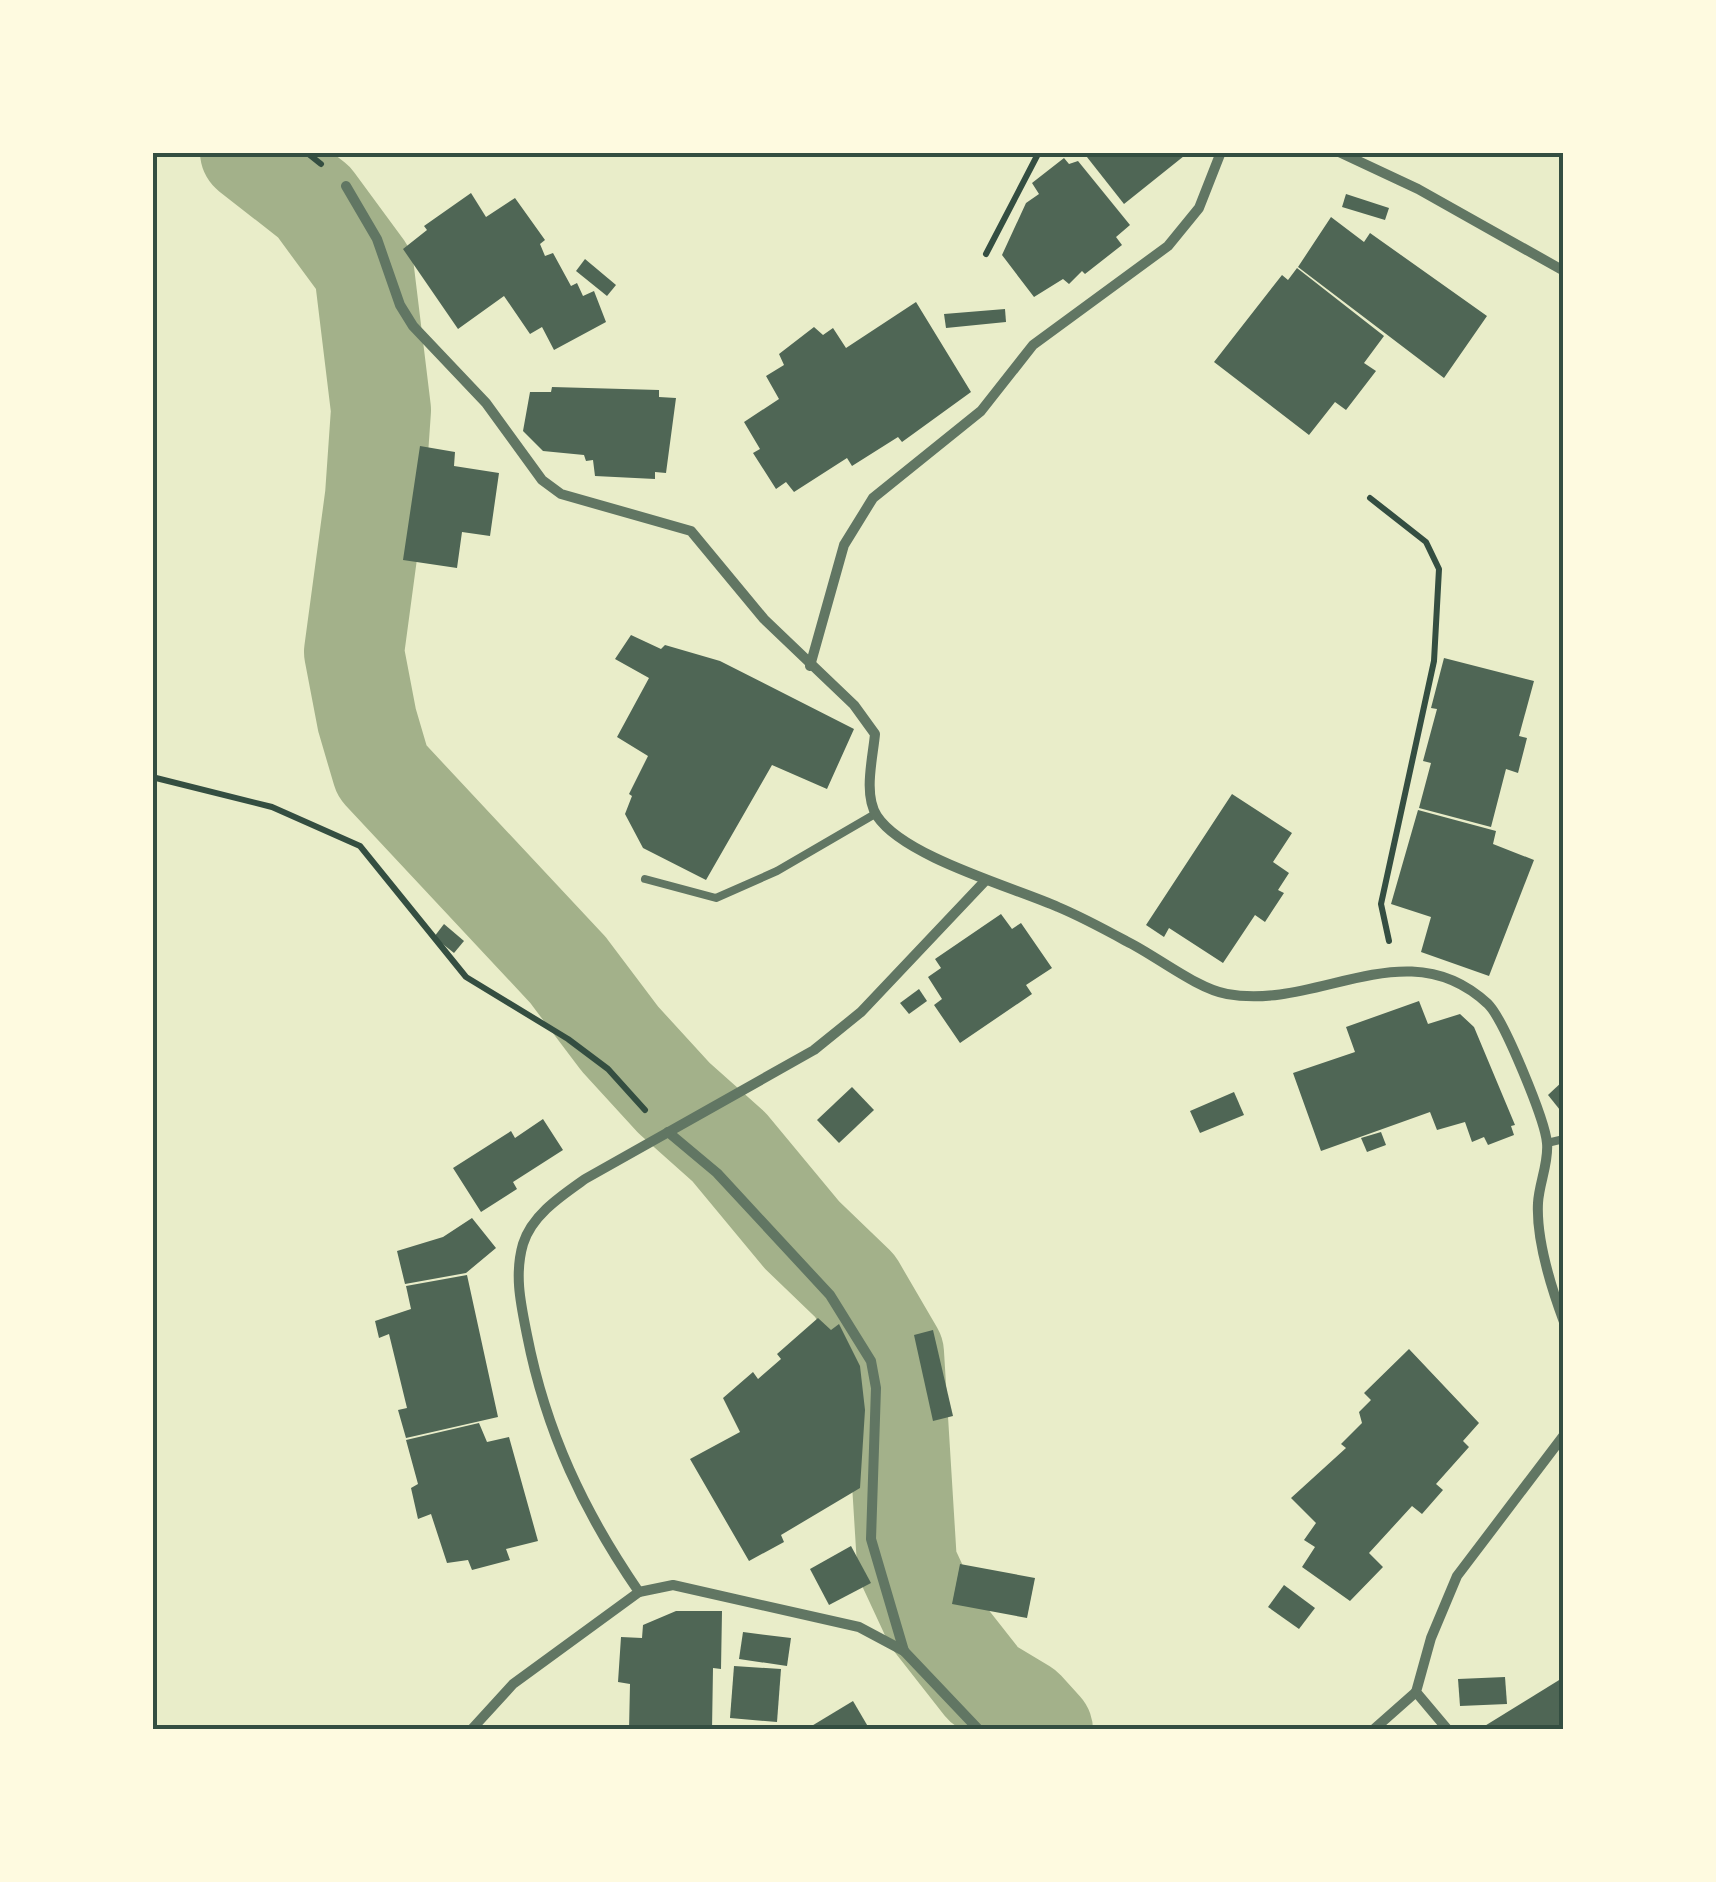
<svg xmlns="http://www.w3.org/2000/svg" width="1716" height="1882" font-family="Quicksand,sans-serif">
<rect width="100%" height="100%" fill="#e9edc9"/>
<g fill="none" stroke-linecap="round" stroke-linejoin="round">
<!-- river -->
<path stroke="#a3b18a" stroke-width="100" d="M250,152L314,202L364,270L381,410L375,496L354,652L367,720L382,771L568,970L620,1039L674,1098L729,1147L802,1235L855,1286L894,1353L907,1564L933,1620L984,1685L1024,1709L1043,1730"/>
</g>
<!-- building -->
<g fill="#4f6655">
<path d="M1083,152H1189L1124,204Z"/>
<path d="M1064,158L1069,164L1078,161L1130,225L1116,237L1122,245L1085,274L1082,271L1069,284L1063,279L1034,297L1002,255L1026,203L1039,194L1032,183Z"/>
<path d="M471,193L486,217L515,198L545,240L540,244L545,256L553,253L571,286L577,283L583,296L594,291L606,322L554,350L542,327L530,334L504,296L458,329L403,249L427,230L424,226Z"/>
<path d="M1346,194L1389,208L1385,220L1342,207Z"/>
<path d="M1331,217L1364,242L1370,233L1487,316L1444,378L1298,267Z"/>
<path d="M585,259L616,285L607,296L576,271Z"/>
<path d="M1297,268L1384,336L1364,363L1376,371L1346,410L1335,402L1309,435L1214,362L1282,275L1288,280Z"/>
<path d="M916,302L971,392L902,442L898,437L852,466L847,458L794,492L786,482L776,489L753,453L760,449L744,422L779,399L766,376L784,365L779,354L814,327L823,335L833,328L846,348Z"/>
<path d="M1005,309L1006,322L946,328L944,314Z"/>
<path d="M552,387L659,390V397L676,398L666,473L655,472V479L595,476L593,460L586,461L584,455L543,451L523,431L530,392H551Z"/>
<path d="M420,446L455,452L454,466L499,473L490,536L462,532L457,568L403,560Z"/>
<path d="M631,635L661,649L665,645L720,661L854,729L827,789L772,765L706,880L643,848L625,814L632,796L629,794L648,756L617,737L649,678L615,659Z"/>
<path d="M1444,658L1534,681L1519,736L1527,738L1518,773L1506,769L1491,827L1419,808L1431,763L1423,761L1437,709L1431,708Z"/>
<path d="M1232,794L1292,833L1273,862L1289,873L1278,890L1284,893L1265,922L1255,915L1223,963L1169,928L1164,937L1146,925Z"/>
<path d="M1418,810L1496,831L1493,844L1534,860L1489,976L1421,952L1431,917L1391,904Z"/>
<path d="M1001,914L1012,929L1021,923L1052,968L1026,985L1032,994L960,1043L934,1005L942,999L928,977L941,968L935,959Z"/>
<path d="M444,924L464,941L454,953L434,937Z"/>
<path d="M919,989L927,1001L909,1014L900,1003Z"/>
<path d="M1419,1001L1428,1024L1460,1014L1474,1027L1515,1125L1511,1126L1514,1135L1488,1145L1484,1137L1472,1142L1465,1122L1437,1130L1430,1112L1321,1151L1293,1073L1355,1052L1346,1027Z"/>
<path d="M1564,1080V1115L1548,1095Z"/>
<path d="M852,1087L874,1110L839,1143L817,1120Z"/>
<path d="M1234,1092L1244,1115L1200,1133L1190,1111Z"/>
<path d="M543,1119L563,1150L513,1182L517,1189L481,1212L453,1168L511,1131L515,1138Z"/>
<path d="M1381,1132L1386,1145L1367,1152L1361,1138Z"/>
<path d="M472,1218L496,1248L466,1273L405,1284L397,1251L443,1237Z"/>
<path d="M467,1275L498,1417L406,1438L398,1410L407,1408L389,1334L379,1338L375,1321L411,1309L406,1286Z"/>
<path d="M818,1318L831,1330L839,1324L860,1366L865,1410L860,1488L781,1535L784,1542L749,1561L690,1459L740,1432L723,1398L753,1372L758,1379L781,1359L777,1354Z"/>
<path d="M933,1330L953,1416L933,1421L914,1335Z"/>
<path d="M1409,1349L1479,1423L1463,1441L1469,1447L1436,1484L1443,1490L1422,1514L1412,1506L1369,1553L1383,1567L1350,1601L1302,1567L1315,1547L1304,1540L1316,1523L1291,1498L1346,1448L1341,1444L1362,1423L1359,1412L1371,1400L1364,1393Z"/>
<path d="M479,1423L487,1442L509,1437L538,1541L506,1549L510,1560L472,1570L468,1560L447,1563L431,1514L418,1519L411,1488L418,1484L406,1440Z"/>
<path d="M851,1546L871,1583L829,1605L810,1569Z"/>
<path d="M960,1564L1035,1578L1027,1618L952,1604Z"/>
<path d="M1284,1585L1315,1608L1299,1629L1268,1607Z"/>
<path d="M676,1611H722L721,1669L713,1668L712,1730H629L630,1684L618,1682L621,1637L642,1638L643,1625Z"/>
<path d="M743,1632L791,1638L787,1666L739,1659Z"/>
<path d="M734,1666L781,1669L777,1722L730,1718Z"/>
<path d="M1505,1677L1507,1704L1460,1706L1458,1679Z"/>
<path d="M1564,1677V1730L1483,1727Z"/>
<path d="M853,1701L870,1730H805Z"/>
</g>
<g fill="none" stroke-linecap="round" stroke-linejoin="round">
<!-- path -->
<g stroke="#344e41" stroke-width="6">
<path d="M306,152L321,164"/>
<path d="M986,254L1039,152"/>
<path d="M1370,498L1426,542L1439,569L1434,661L1381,904L1389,941"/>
<path d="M152,777L272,807L360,846L466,977L568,1039L608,1069L645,1110"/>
</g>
<!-- service -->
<g stroke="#617663" stroke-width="8">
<path d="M645,879L716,898L777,871L875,814"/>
<path d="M1547,1143L1564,1139"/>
</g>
<!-- minor -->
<g stroke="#617663" stroke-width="10">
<path d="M1339,152L1418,189L1564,271"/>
<path d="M346,186L377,239L400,305L413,326L486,403L542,480L561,494L691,531L764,619L854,705L875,734C873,757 863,795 877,816C904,857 1013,887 1058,907C1082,917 1104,929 1126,941C1155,955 1197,989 1227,994C1318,1011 1407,928 1488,1004C1504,1020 1545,1120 1547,1143C1549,1162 1539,1184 1538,1203C1536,1241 1551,1287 1564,1322"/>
<path d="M810,666L844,545L873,498L981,411L1033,345L1168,246L1199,208L1221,152"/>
<path d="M668,1132L717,1173L830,1295L871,1361L876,1388L871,1539L904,1651"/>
<path d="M639,1592L673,1585L859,1627L904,1651L979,1730"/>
<path d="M471,1730L513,1684L639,1592C584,1512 546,1432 527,1335C521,1305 514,1275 523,1244C532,1215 561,1196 585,1179L814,1050L861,1012L985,881"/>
<path d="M1373,1730L1416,1692"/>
<path d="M1448,1730L1416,1692L1431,1638L1457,1576L1564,1435"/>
</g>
</g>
<!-- border -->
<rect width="1716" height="1882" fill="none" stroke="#fefae0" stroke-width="310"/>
<rect x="155" y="155" width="1406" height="1572" fill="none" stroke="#344e41" stroke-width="4"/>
</svg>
